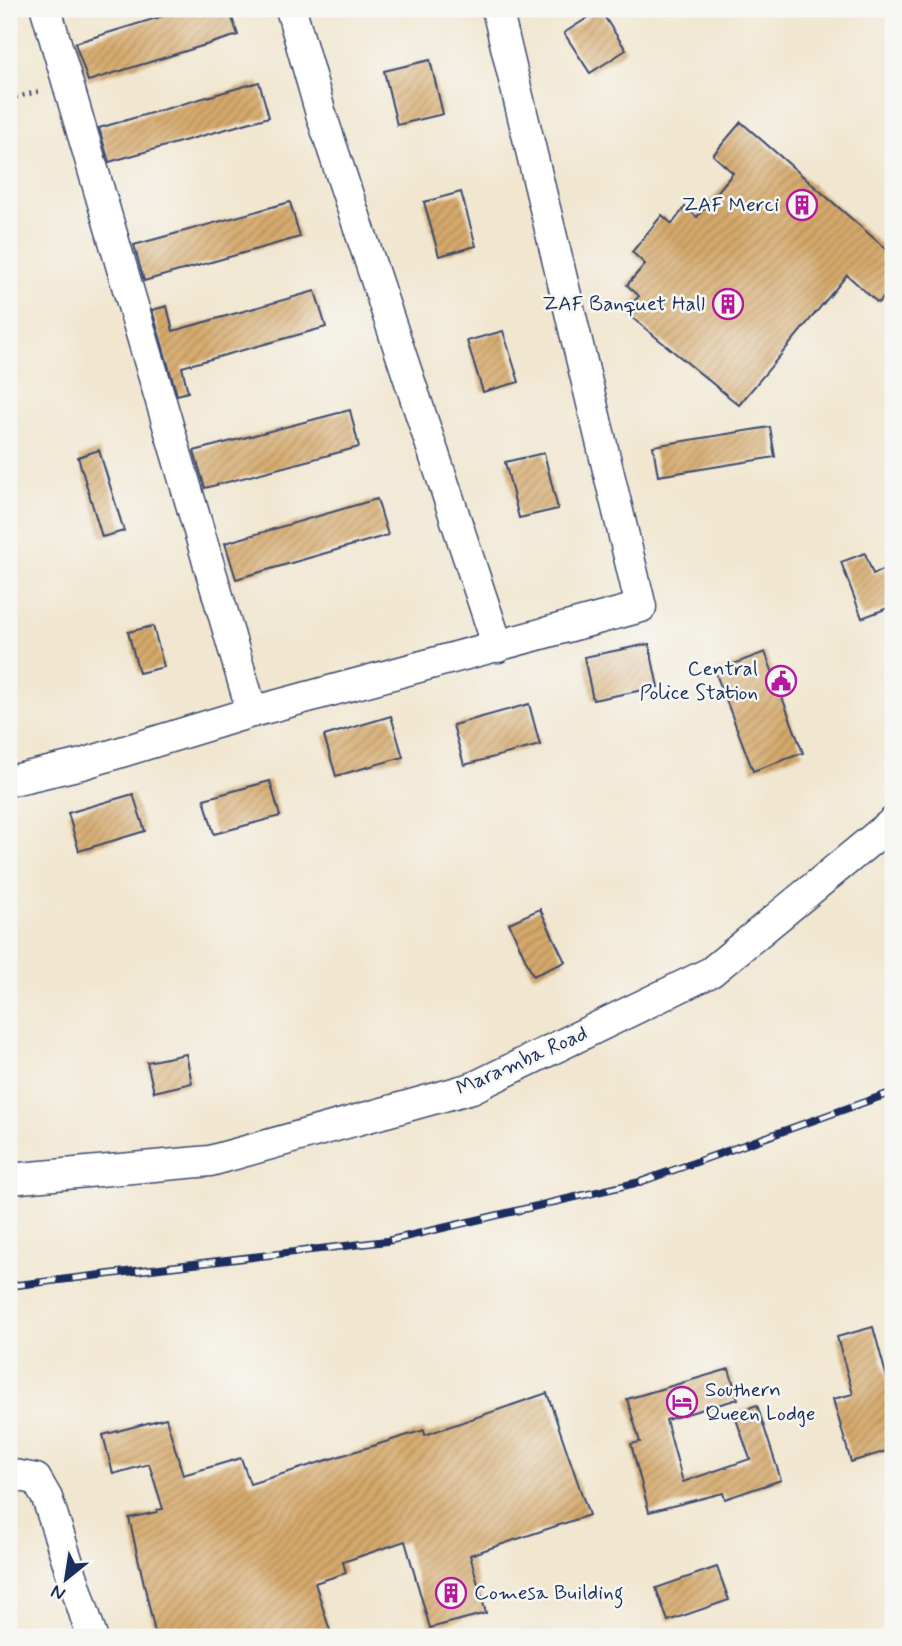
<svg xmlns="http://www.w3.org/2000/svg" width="902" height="1646" font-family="Mynerve,sans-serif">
<defs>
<pattern id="building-hatch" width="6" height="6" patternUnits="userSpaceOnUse" patternTransform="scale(1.75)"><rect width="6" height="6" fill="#d6a96b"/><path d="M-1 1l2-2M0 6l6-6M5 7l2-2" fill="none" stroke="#ad8a5b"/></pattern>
</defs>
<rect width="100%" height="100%" fill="#f6f6f2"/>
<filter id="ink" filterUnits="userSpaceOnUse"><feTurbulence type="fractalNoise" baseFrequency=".0143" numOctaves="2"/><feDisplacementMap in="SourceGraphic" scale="14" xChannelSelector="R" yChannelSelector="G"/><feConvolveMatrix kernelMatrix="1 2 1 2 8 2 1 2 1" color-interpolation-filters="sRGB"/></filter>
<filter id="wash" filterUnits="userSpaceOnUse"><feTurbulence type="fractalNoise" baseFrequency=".00686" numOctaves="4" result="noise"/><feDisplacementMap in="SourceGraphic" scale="28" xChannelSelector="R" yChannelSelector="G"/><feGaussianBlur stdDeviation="1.57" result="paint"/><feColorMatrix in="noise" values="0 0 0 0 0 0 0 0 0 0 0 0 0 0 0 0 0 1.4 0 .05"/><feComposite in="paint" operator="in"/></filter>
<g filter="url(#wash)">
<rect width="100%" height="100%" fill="#f1e6cf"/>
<g id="blocks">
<!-- building -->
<g fill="url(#building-hatch)">
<path d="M186,9H229L238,35L88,81L75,43Z"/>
<path d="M600,10L626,50L590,73L564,33Z"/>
<path d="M430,60L443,114L397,125L384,71Z"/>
<path d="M259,82L269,117L109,162L99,128Z"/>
<path d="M741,122L893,255V289L878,303L847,275L739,405L625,312L639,296L627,285L645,264L632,252L662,215L672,224L685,207L697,217L733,173L713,155Z"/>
<path d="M461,192L476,246L439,256L424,202Z"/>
<path d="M290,202L300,237L144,281L134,245Z"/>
<path d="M315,291L326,327L182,367L188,392L177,395L152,310L167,306L173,331Z"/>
<path d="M503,331L519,382L483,392L467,341Z"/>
<path d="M350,410L359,447L205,488L194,451Z"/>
<path d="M770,427L775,457L658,476L653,446Z"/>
<path d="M99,450L124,531L102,537L78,457Z"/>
<path d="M544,453L558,509L519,518L505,462Z"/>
<path d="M377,499L388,535L236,579L225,543Z"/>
<path d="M865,553L873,574L893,566V606L862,618L841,562Z"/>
<path d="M153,626L164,667L139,673L128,632Z"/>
<path d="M649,644L658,687L593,700L584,657Z"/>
<path d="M765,652L803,753L753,771L715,671Z"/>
<path d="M529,704L540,745L464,765L453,725Z"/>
<path d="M391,716L403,757L336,776L324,736Z"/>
<path d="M270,781L280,816L214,834L204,799Z"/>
<path d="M133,794L145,831L79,851L68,813Z"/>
<path d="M540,909L565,962L533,976L509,923Z"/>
<path d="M186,1054L192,1083L154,1092L147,1062Z"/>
<path d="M873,1327L887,1378H893V1449L851,1462L833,1399L853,1394L837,1337Z"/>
<path d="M729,1369L738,1399L666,1420L683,1482L750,1459L734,1413L757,1405L781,1480L725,1499L723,1493L649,1512L631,1444L640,1442L627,1399Z"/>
<path d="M547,1393L589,1515L470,1555L486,1613L430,1628L405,1541L343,1562L346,1573L315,1583L332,1637H156L129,1518L157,1512V1510L163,1509L149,1464L113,1474L103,1435L166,1418L183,1475L241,1458L250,1484L424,1430L425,1435Z"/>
<path d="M717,1567L729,1600L668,1621L656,1588Z"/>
</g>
</g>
</g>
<g filter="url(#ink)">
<use href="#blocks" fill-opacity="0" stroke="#3b4a6f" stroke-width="2"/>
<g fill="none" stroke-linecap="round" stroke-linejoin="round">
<!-- minor casing -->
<g stroke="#3b4a6f" stroke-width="33">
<g id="minor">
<path d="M46,9L252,712"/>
<path d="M291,9L321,114L498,647"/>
<path d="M9,781L82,764L252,712L641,607L497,9"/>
<path d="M9,1179L210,1161L472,1088L711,972L893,822"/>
<path d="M9,1474L36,1479L47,1498L92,1637"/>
</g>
</g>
<!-- path -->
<path stroke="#3b4a6f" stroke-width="4.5" stroke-dasharray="2 5" stroke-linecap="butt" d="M9,99L41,91"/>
<!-- minor -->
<use href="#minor" stroke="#fff" stroke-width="30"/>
<!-- rail casing -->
<g stroke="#1b2f5e" stroke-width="8">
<path id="rail" d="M9,1286L387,1241L640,1182L893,1092"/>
</g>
<!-- rail -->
<use href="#rail" stroke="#f6f6f2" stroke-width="5" stroke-dasharray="16" stroke-linecap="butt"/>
</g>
</g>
<!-- icons -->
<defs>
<g id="building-ring" transform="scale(1.575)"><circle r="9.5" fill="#f6f6f2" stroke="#b5179e" stroke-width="1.5"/><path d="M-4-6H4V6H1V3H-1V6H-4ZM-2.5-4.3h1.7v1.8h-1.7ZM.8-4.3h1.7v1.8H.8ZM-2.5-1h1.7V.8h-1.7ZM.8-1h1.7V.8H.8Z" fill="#b5179e"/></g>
<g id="civic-ring" transform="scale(1.575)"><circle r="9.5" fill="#f6f6f2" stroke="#b5179e" stroke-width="1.5"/><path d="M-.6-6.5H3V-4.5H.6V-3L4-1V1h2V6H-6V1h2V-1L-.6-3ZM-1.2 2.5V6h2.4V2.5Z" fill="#b5179e"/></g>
<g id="hotel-ring" transform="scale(1.575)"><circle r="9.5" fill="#f6f6f2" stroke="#b5179e" stroke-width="1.5"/><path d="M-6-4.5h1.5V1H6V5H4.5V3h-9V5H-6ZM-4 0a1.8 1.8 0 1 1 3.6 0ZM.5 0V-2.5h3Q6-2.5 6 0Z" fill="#b5179e"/></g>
</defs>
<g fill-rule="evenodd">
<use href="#building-ring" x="802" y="205"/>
<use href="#building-ring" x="728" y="304"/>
<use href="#civic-ring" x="781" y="681"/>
<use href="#hotel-ring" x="682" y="1402"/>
<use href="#building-ring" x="451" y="1593"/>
</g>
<g text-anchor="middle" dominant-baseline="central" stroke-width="5" stroke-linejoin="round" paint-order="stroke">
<!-- poi labels -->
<g font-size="21" fill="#1b2f5e" stroke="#f6f6f2" text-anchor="end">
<text x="779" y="205">ZAF Merci</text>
<text x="705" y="304">ZAF Banquet Hall</text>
<text x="758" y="669">Central<tspan x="758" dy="24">Police Station</tspan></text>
<text x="705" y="1390" text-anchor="start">Southern<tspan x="705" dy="24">Queen Lodge</tspan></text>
<text x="474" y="1593" text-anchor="start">Comesa Building</text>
</g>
<!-- street labels -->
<g font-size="21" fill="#1b2f5e" stroke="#f6f6f2">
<text transform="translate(522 1061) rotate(-24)">Maramba Road</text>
</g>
</g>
<!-- margin -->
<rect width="902" height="1646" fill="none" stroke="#f6f6f2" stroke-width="35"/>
<!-- north arrow -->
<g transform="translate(66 1579) rotate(210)" stroke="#f6f6f2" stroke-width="5" paint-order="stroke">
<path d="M0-5L12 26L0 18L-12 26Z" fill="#1b2f5e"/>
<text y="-10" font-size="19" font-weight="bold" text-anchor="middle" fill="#1b2f5e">N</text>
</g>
</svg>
